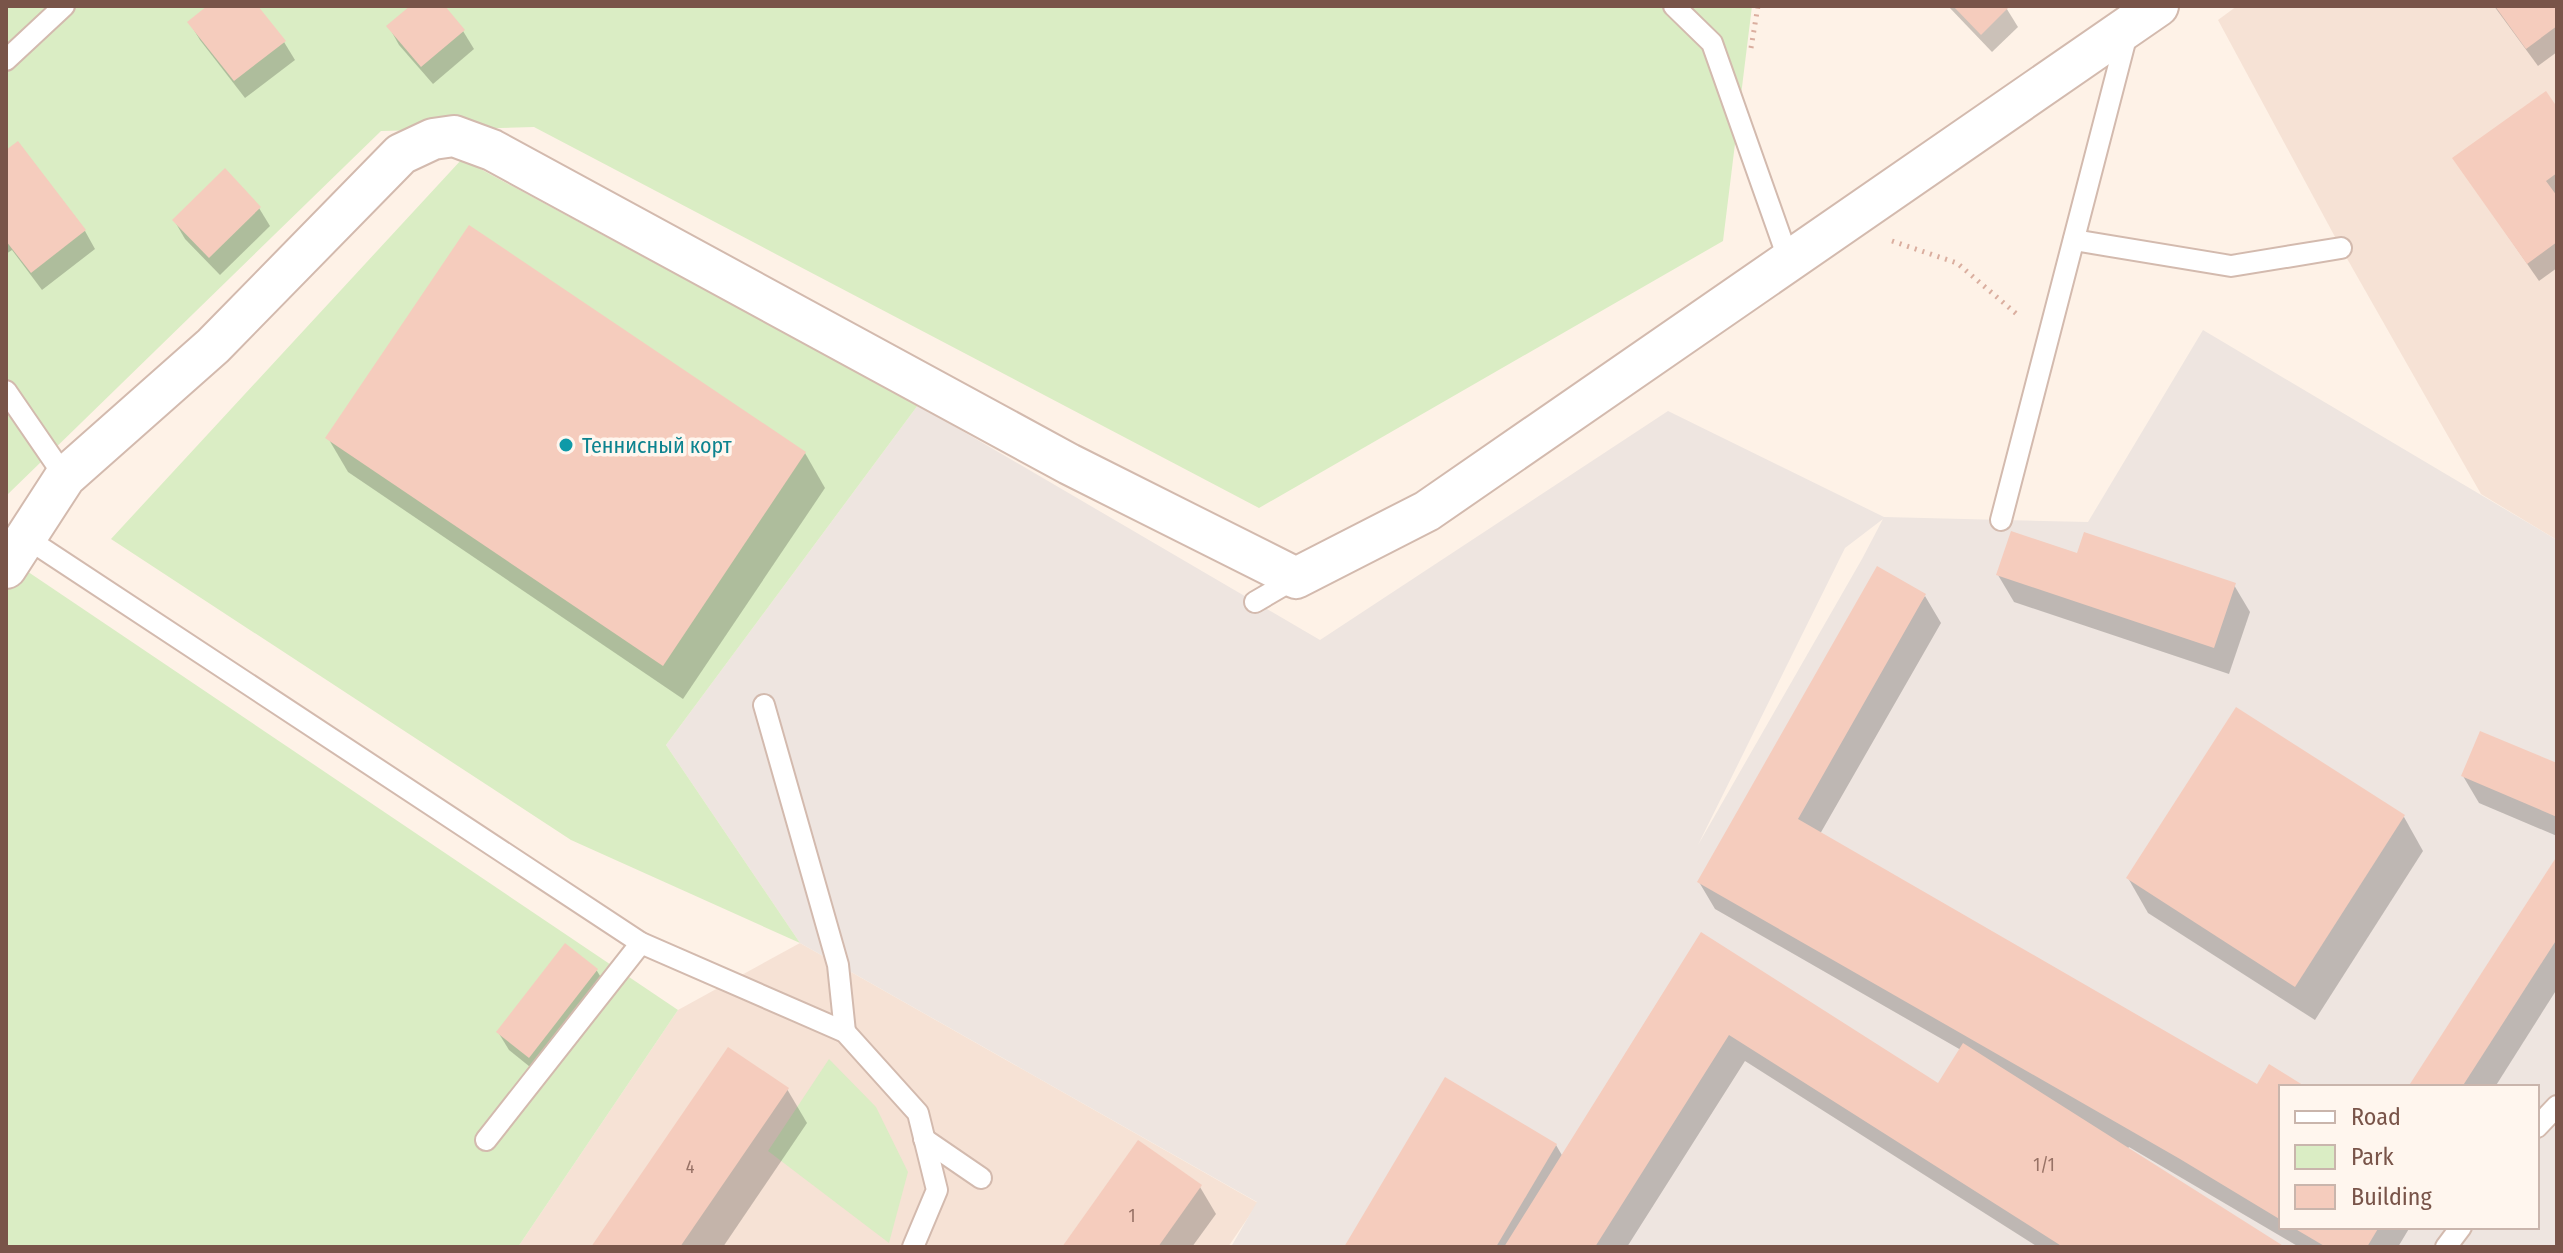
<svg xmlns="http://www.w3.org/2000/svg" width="2563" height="1253" font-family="'Fira Sans Condensed',sans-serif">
<rect width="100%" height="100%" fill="#fef2e7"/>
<!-- residential -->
<g fill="#f6e2d5">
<path d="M2237,6H2557V540L2481,494L2341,248L2218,20Z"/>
<path d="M800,943L1258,1203L1228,1247H518L678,1010Z"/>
</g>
<!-- industrial -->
<path fill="#eee5e0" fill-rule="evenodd" d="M2203,330L2557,540V1247H1231L1257,1202L800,943L666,745L918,405L1320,640L1668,411L1884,517L2088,522ZM1883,519L1862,559L1698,845L1845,548ZM2281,1087H2537V1227H2281Z"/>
<!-- green -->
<g fill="#daedc4">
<path d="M6,6H1752L1723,241L1259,508L534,127L381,131L6,496Z"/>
<path d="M462,159L918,405L666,745L800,943L571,840L111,539Z"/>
<path d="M6,557L678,1010L518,1247H6Z"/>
<path d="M829,1059L876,1107L908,1172L889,1243L768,1151Z"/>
</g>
<!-- shadow -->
<g fill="#0003">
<path d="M210,6H256L284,42L295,60L245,98L200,40L189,22Z"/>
<path d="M413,6H442L463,31L474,49L433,84L399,45L389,27Z"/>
<path d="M1948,6H2005L2018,27L1992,52Z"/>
<path d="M2494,6H2557V52L2538,66Z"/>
<path d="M2557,110V268L2539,281L2454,158Z"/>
<path d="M18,144L85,231L95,249L42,290L12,250L6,254V153Z"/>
<path d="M259,208L270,226L220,275L185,239L174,220Z"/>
<path d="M328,438L805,453L825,488L683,699L348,472Z"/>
<path d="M2079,556L2234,585L2250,612L2229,674L2014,602L1998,575Z"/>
<path d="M1925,596L1941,623L1820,834L2258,1086L2302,1087H2281V1227H2410L2398,1247H2299L2129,1147L2127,1150L2281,1247H2038L1745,1061L1627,1247H1346L1556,1145L1563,1157L1702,935L1938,1085L1961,1050L1715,909L1699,882Z"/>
<path d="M2557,766V836L2479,803L2463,776Z"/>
<path d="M2404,817L2423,851L2315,1020L2148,913L2128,878Z"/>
<path d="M2557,860V989L2495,1087H2411Z"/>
<path d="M565,946L597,971L608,989L540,1075L509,1050L498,1032Z"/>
<path d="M787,1089L807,1123L723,1247H594Z"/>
<path d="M1200,1187L1216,1214L1192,1247H1064Z"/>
</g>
<!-- building -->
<g fill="#f5ccbd">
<path d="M207,6H258L286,41L234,81L187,22Z"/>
<path d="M410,6H445L465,30L421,67L386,26Z"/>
<path d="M1953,6H2008L2009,7L1981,35Z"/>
<path d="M2495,6H2557V26L2526,49Z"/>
<path d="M2546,91L2557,107V173L2546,181L2557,196V242L2527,264L2452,158Z"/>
<path d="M18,141L86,230L31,273L6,241V150Z"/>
<path d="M225,168L261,207L209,258L172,220Z"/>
<path d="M469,225L806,452L663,666L325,438Z"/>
<path d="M2011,531L2077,553L2084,532L2236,583L2214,648L1996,575Z"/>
<path d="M1877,566L1926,594L1798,819L2257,1084L2269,1064L2306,1087H2281V1220L2180,1159L1697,882Z"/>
<path d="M2236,707L2405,815L2295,987L2126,878Z"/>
<path d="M2480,731L2557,763V817L2461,776Z"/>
<path d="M2557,856V939L2462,1087H2408Z"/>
<path d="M1701,932L1938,1083L1963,1043L2285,1247H2063L1729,1035L1595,1247H1504Z"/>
<path d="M565,943L598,969L529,1058L496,1032Z"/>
<path d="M728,1047L789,1088L680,1247H591Z"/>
<path d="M1445,1077L1557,1144L1496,1247H1344Z"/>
<path d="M1138,1140L1202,1185L1158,1247H1062Z"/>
<path d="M2292,1227H2379L2367,1247H2326Z"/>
</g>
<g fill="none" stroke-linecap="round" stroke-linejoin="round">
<!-- lane casing -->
<g stroke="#d3baae" stroke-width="24">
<g id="lane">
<path d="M1674,6L1712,43L1789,261"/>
<path d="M6,60L64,6"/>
<path d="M2074,240L2231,266L2341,248"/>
<path d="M6,391L65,477"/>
<path d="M2001,520L2128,30"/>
<path d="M25,537L641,943L845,1032L918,1113L937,1190L913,1247"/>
<path d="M1255,602L1296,578"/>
<path d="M764,705L838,965L845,1032"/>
<path d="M2537,1127L2557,1106"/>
<path d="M924,1139L981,1178"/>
<path d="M486,1140L641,943"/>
<path d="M2446,1247L2461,1227"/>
</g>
</g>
<!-- street casing -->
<g stroke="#d3baae" stroke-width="44">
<path id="street" d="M6,568L65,477L213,346L401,154L433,139L454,136L492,150L1069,464L1296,578L1427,511L2158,6"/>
</g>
<!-- path -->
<g stroke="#daae9f" stroke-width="5" stroke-dasharray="2 6" stroke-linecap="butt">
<path d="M1751,48L1758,6"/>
<path d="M1892,241L1957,263L2019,316"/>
</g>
<!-- lane -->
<use href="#lane" stroke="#fff" stroke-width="20"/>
<!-- street -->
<use href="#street" stroke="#fff" stroke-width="40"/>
</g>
<!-- markers -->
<circle fill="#0f9aa8" stroke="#fff6ee" stroke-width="3" cx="566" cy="445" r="8"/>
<g text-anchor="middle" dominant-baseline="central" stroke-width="7" stroke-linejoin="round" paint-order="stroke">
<!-- number labels -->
<g font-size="18" fill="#987266">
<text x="2044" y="1165">1/1</text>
<text x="690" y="1167">4</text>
<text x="1132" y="1216">1</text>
</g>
<!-- culture labels -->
<g font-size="22" fill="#0d838f" stroke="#fff6ee" text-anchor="start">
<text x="582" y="445">Теннисный корт</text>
</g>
</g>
<!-- border -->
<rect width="2563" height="1253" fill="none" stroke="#795449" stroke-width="16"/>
<!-- legend -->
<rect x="2279" y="1085" width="260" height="144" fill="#fff6ee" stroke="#c9b5ac" stroke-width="2"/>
<rect x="2295" y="1111" width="40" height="12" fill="#ffffff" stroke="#c9b5ac" stroke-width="2"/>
<text x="2351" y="1125" font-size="24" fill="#795449">Road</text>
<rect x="2295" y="1145" width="40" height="24" fill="#daedc4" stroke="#c9b5ac" stroke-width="2"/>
<text x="2351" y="1165" font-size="24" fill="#795449">Park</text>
<rect x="2295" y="1185" width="40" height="24" fill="#f5ccbd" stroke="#c9b5ac" stroke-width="2"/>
<text x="2351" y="1205" font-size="24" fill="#795449">Building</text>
</svg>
